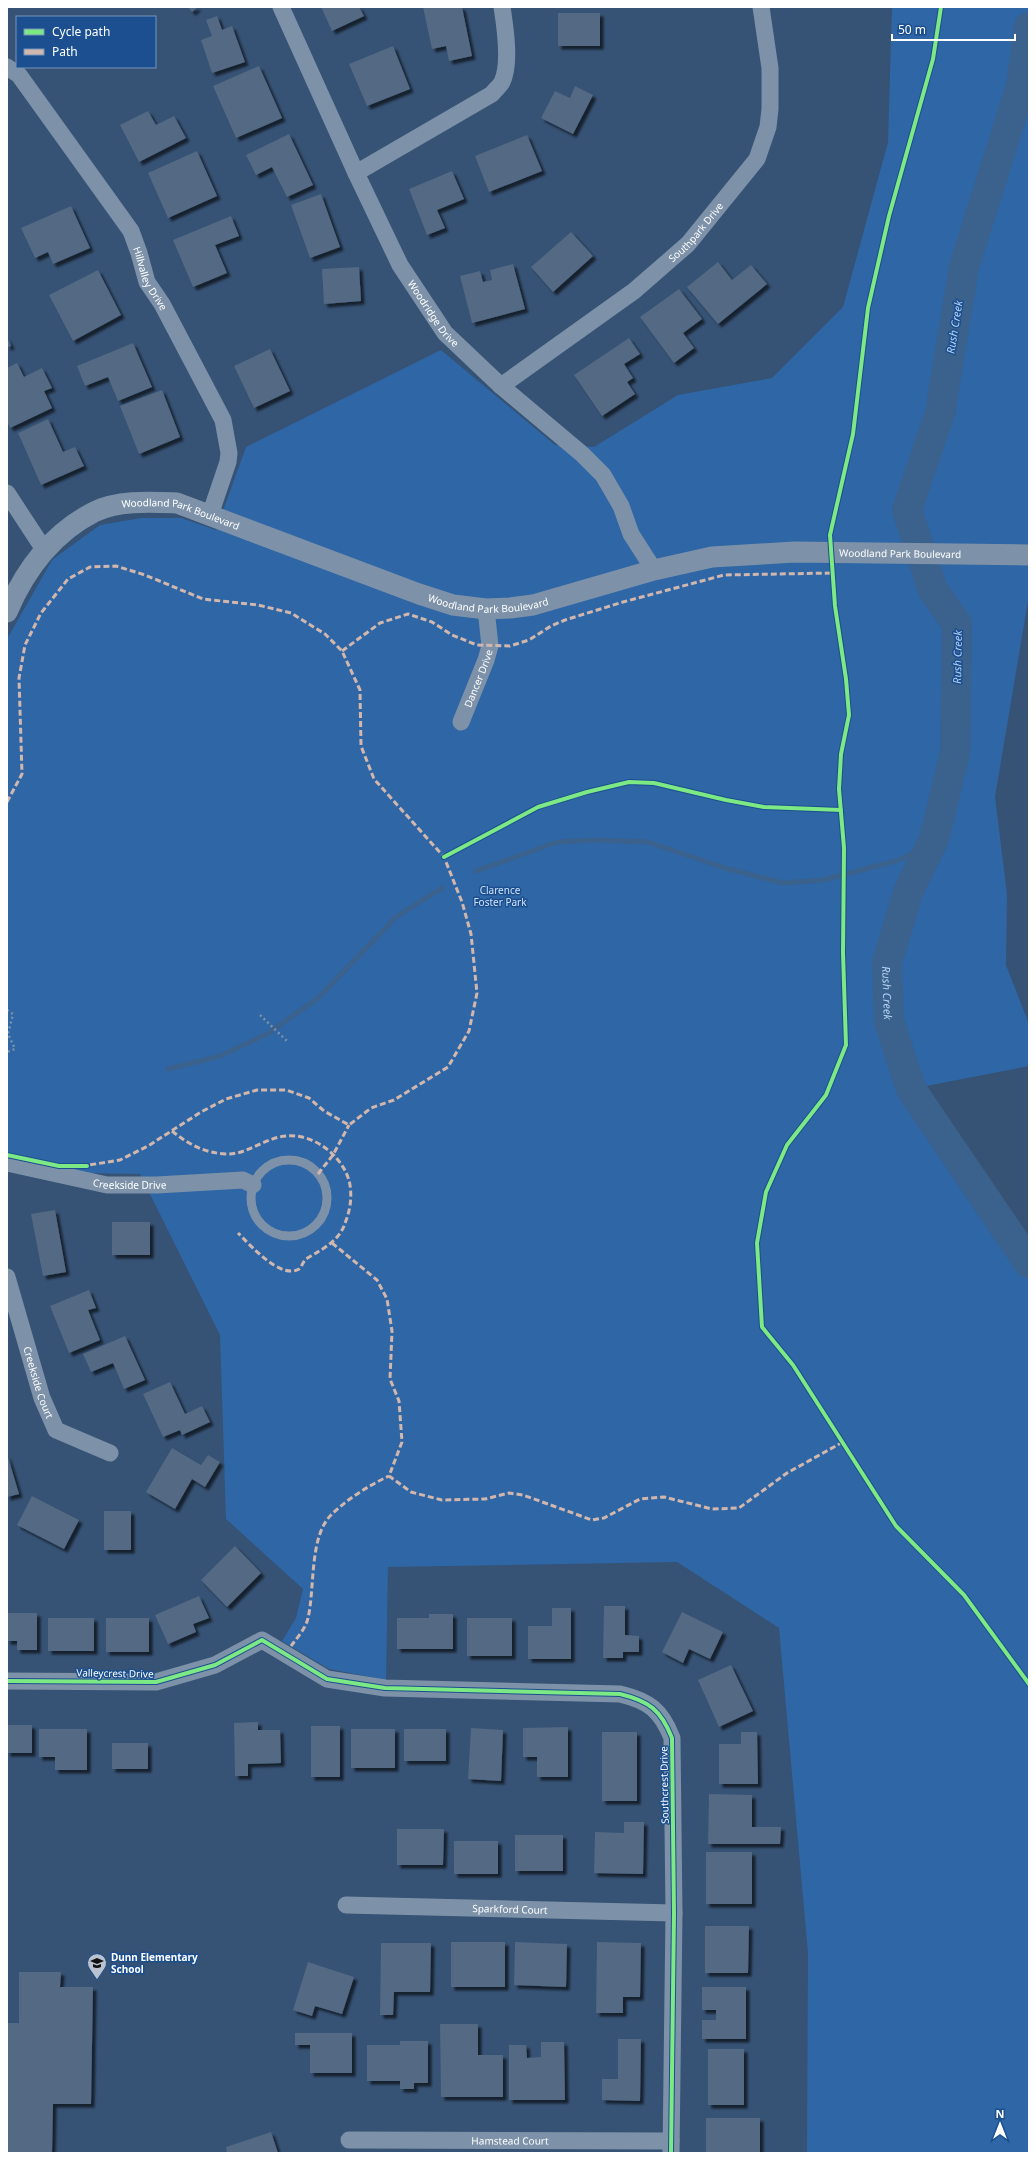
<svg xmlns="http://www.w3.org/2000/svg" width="1036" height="2160" font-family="'Noto Sans',sans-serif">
<defs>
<filter id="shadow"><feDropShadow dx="3.5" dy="3.5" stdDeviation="1" flood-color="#0009"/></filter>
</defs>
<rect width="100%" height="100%" fill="#365274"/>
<!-- green -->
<path fill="#2f66a5" d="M892,7H1029V595L995,797L1007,894L1006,965L1029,1024V1066L911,1089L1029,1263V2153H807L808,1953L779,1628L677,1562L388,1567L386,1680L329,1669L282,1641L296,1618L303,1589L226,1519L220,1335L140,1174L85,1173L7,1160V639L52,560L100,525L141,518H181L216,530L246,447L441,350L555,445L594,447L678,395L772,378L843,307L888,142Z"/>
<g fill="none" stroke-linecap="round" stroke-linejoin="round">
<!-- stream -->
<g stroke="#3b618d" stroke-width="5">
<path d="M476,871L557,842L594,840L648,842L725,868L783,883L823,880L896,861L931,845"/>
<path d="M168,1069L220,1056L267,1034L318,998L396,917L442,888"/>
</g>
<!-- river -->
<path stroke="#3b618d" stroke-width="30" id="s1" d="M1029,27L1021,86L964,267L940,413L907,510L933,590L957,624L955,753L934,839L908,892L887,963L889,1021L911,1089L1029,1263"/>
</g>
<!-- building -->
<g fill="#526984" filter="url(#shadow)">
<path d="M188,7H198L192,12Z"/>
<path d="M321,7H359L364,16L332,31Z"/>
<path d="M423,7H462L472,56L449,61L446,46L432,49Z"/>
<rect x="558" y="13" width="42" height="33"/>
<path d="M217,16L222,30L232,26L245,62L212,73L201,40L212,36L206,20Z"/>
<path d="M393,46L410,89L367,106L349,64Z"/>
<path d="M259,66L282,118L236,138L213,86Z"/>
<path d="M575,86L593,95L573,134L541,118L555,91L570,98Z"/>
<path d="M148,111L156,125L174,116L186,138L139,162L120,125Z"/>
<path d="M289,134L313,185L287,197L272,167L256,175L246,155Z"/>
<path d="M527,135L542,171L489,192L475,156Z"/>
<path d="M197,151L217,196L168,218L148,173Z"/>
<path d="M452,171L464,199L437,210L445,228L427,235L409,189Z"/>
<path d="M321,194L340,247L310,258L291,205Z"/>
<path d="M71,206L90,248L53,264L48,252L35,258L21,228Z"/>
<path d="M231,216L239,236L215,245L227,273L193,287L173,240Z"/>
<path d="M571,232L593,256L553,292L531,267Z"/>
<path d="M718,262L732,280L751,265L767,284L718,324L687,287Z"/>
<path d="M513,264L525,309L472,323L460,276L480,271L483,282L492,280L490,270Z"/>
<path d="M359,267L361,301L324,304L322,269Z"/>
<path d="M98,270L121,315L73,341L49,295Z"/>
<path d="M679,289L702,319L683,333L694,348L674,363L640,317Z"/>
<path d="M7,337L11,346L7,347Z"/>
<path d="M629,338L640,354L624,364L633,378L627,382L635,394L602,416L574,375Z"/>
<path d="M133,343L152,387L118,401L108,377L85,386L77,366Z"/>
<path d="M270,349L290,391L254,408L234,366Z"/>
<path d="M17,363L24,377L42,368L52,388L44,391L52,408L10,428L7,421V368Z"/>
<path d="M162,390L180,437L139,454L120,406Z"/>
<path d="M48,419L63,452L75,447L84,466L41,485L18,433Z"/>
<path d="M55,1210L66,1272L43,1276L31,1214Z"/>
<rect x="112" y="1222" width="38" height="33"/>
<path d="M89,1290L96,1308L88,1310L100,1340L69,1353L50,1306Z"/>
<path d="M125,1336L145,1380L124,1389L113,1363L91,1372L83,1354Z"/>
<path d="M170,1382L185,1414L202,1406L210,1422L182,1435L180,1430L163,1437L143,1394Z"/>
<path d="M172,1448L201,1465L208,1455L220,1462L205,1487L192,1479L175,1509L146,1492Z"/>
<path d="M7,1454L19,1494L7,1497Z"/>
<path d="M32,1496L79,1520L64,1549L17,1525Z"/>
<rect x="104" y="1511" width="27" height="39"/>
<path d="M235,1546L261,1573L227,1607L201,1580Z"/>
<path d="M199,1596L209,1618L193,1624L196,1632L168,1644L155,1615Z"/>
<path d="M604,1606H625V1635L639,1636V1652H623V1658H603Z"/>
<path d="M552,1608H571V1659H528V1626H552Z"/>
<path d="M682,1612L723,1632L710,1659L689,1649L683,1663L662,1652Z"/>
<path d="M7,1613H37V1650H17V1641H7Z"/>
<path d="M429,1614H453V1649H397V1618H429Z"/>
<rect x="48" y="1618" width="46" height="33"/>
<rect x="106" y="1618" width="43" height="34"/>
<rect x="467" y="1618" width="45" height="38"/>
<path d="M731,1665L753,1711L719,1727L698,1680Z"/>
<path d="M258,1722V1730H280L281,1763L248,1764V1776H235L234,1723Z"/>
<rect x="7" y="1725" width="25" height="28"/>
<rect x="311" y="1726" width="29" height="51"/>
<path d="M568,1727V1777H537V1757H523V1728Z"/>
<path d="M471,1728L503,1730L501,1781L468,1779Z"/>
<path d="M39,1729H87V1770H55V1757H39Z"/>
<rect x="351" y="1729" width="44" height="39"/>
<rect x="404" y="1729" width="42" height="32"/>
<rect x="602" y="1732" width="35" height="69"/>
<path d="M741,1732H757L758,1784H719V1744H741Z"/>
<rect x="112" y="1743" width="36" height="26"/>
<path d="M709,1794L752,1795V1827H781L780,1844H708Z"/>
<path d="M624,1822H644L643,1874L594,1873L595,1832L624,1833Z"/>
<path d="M397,1829H444L443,1865H397Z"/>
<rect x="515" y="1835" width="48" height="36"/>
<rect x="454" y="1841" width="44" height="33"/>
<rect x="706" y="1852" width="46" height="52"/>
<path d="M705,1926H749L748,1973H705Z"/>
<rect x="451" y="1942" width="54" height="45"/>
<path d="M515,1942L567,1944L566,1987L514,1985Z"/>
<path d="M597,1942L641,1943L640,1997H623V2013H596Z"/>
<path d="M381,1943H431L430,1992H394L393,2015H380Z"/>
<path d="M308,1962L354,1977L342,2014L315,2006L312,2016L293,2010Z"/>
<path d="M19,1972H61L60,1987H93L91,2104H53L52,2153H7V2023H19Z"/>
<path d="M702,1987H746V2039H702V2020H716V2010H702Z"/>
<path d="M440,2024H478V2055H503V2097H441Z"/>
<path d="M295,2033H352V2073H310V2045H295Z"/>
<path d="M618,2039H641L640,2101L602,2100V2079H618Z"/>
<path d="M400,2041H428V2083H414V2089H400V2081H367V2045H400Z"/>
<path d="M541,2042H564L565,2100H509V2045H526L527,2058L541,2057Z"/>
<rect x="708" y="2049" width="36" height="56"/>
<rect x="706" y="2118" width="54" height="35"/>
<path d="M271,2132L278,2153H227L226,2147Z"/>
</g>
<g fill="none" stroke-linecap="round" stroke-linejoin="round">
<!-- path -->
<g stroke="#7d92a8" stroke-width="2.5" stroke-dasharray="2 3" stroke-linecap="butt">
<path d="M7,1010L13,1014L8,1034L15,1049L7,1052"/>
<path d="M260,1015L287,1041"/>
</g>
<!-- service -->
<circle stroke="#7d92a8" stroke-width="9" cx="289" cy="1198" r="38"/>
<!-- minor -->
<g stroke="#7d92a8" stroke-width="17">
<path id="s2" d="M281,7L356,173L400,265L445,333L501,386L582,454L603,475L621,506L631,534L654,570"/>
<path id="s3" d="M7,67L19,75L131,231L139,253L147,282L162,304L223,420L229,453L228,462L210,515"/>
<path d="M356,173L492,94C495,90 500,86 502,82C511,64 505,26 502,7"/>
<path id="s4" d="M501,386L634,291L688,244L757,159L768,127L770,109V68L761,7"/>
<path d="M7,493L45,551"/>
<path id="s5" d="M461,722L486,660L490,646L486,609"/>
<path id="s6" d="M7,1163L107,1185H157L243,1180L253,1185"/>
<path id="s7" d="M7,1277L42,1398L56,1430L110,1453"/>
<path d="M7,1681L156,1682L215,1665L262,1640L327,1679L385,1688L620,1694C649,1701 661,1710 672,1738L674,1913L671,2153"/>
<path id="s8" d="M346,1905L674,1913"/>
<path id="s9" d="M349,2140L671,2141"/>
</g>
<!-- tertiary -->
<path stroke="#7d92a8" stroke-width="21" id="s10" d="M7,612C25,570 53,533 94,512C118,500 151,502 177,503L419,594L453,605L486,609L510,608L533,605L654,570L712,557L795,552L1029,555"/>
<!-- quiet -->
<g stroke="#d1b7ad" stroke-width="3" stroke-dasharray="6 3" stroke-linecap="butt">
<path d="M342,651L380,623L408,614L432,622L452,635L477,645L510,646L529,640L551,626L565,620L623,602L724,575L833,573"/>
<path d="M7,802L22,774L19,678L25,645L41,613L68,579L90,567L116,566L145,575L203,599L258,605L291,613L325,634L342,651L360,690L361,746L374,779L444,857L462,902L471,934L477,993L469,1031L448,1067L394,1100L371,1108L349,1125L324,1111L309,1098L286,1090H257L226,1099L201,1112L148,1146L120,1160L83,1166"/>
<path d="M172,1131C188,1144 204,1153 226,1154C247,1155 264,1138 286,1136C314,1133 345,1157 350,1185C352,1199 350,1211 345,1223C341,1237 328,1246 316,1253C313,1255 309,1257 306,1259C303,1262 302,1266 299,1269C281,1280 250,1245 238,1233"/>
<path d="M318,1174L333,1155L349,1125"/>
<path d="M332,1243L377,1280L387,1299L392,1331L390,1379L399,1401L402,1442L389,1476L411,1492L442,1500L485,1499L509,1493L523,1495L592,1520L604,1518L640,1499L664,1497L712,1509L739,1508L787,1473L843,1442"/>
<path d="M291,1646C297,1638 306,1628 308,1618C315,1589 309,1537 331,1515C347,1499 368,1486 389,1476"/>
</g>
<!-- cycleway casing -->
<g stroke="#1b4f8f" stroke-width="6">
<g id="cycleway">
<path d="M941,7L933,59L889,216L868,308L853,434L830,535L835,606L846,679L849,715L841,754L839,789L844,848L843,953L846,1045L826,1095L787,1145L766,1192L757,1243L762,1327L793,1365L896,1526L964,1595L1029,1684"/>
<path d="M444,857L538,807L587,792L629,782L654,783L726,800L764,807L841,810"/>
<path d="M7,1155L59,1166H87"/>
<path d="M7,1681L156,1682L215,1665L262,1640L327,1679L385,1688L620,1694C649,1701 661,1710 672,1738L674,1913L671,2153"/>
</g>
</g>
<!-- cycleway -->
<use href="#cycleway" stroke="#7ce984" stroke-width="4"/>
</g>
<!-- icons -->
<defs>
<g id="school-pin" transform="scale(1)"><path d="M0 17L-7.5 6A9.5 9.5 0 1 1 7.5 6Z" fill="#b9c2ce" stroke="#1b4f8f"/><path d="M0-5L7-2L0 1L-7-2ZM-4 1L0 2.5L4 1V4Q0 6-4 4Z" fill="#111"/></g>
</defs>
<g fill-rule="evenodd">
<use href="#school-pin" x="97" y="1963"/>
</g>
<g text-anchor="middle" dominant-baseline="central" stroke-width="3" stroke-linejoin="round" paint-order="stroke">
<!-- street labels -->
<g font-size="10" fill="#fff" stroke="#1b4f8f">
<text stroke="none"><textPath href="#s4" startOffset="249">Southpark Drive</textPath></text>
<text stroke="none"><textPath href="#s3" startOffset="258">Hillvalley Drive</textPath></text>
<text stroke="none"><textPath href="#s2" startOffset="343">Woodridge Drive</textPath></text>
<text stroke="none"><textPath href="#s10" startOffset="225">Woodland Park Boulevard</textPath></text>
<text stroke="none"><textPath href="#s10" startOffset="968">Woodland Park Boulevard</textPath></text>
<text stroke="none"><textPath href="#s10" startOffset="549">Woodland Park Boulevard</textPath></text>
<text stroke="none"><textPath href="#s5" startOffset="47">Dancer Drive</textPath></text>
<text stroke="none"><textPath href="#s6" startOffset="125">Creekside Drive</textPath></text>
<text stroke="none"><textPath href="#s7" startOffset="110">Creekside Court</textPath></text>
<text transform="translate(115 1673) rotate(1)">Valleycrest Drive</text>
<text transform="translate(664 1785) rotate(-91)">Southcrest Drive</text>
<text stroke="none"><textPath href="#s8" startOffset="164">Sparkford Court</textPath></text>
<text stroke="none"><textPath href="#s9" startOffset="161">Hamstead Court</textPath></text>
</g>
<!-- park labels -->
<g font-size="10" fill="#cfe3fa" stroke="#1b4f8f">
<text x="500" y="890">Clarence<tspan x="500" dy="12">Foster Park</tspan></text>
</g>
<!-- poi labels -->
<g font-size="10" font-weight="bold" fill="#fff" stroke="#1b4f8f" text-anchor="start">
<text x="111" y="1957">Dunn Elementary<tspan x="111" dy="12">School</tspan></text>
</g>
<!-- water labels -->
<g font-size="11" font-style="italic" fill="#b5d3f5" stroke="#1b4f8f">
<text transform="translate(954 327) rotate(-81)">Rush Creek</text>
<text transform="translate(957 657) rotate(-89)">Rush Creek</text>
<text stroke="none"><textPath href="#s1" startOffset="1006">Rush Creek</textPath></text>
</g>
</g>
<!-- border -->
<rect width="1036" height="2160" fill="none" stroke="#ffffff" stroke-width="16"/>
<!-- legend -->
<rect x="16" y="16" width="140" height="52" fill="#1b4f8f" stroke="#7695bc"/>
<rect x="24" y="29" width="20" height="6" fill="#7ce984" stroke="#7695bc"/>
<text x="52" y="36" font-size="12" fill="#ffffff">Cycle path</text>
<rect x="24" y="49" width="20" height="6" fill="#d1b7ad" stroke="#7695bc"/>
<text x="52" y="56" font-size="12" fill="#ffffff">Path</text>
<!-- north arrow -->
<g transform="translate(1000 2124)" stroke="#1b4f8f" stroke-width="3" paint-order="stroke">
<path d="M0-3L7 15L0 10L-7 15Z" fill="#ffffff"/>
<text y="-6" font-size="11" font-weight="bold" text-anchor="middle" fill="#ffffff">N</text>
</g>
<!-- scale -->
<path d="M892 34v6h123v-6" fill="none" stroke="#ffffff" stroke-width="2"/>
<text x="898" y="34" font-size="12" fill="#ffffff" stroke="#1b4f8f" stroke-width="3" paint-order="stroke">50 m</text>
</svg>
